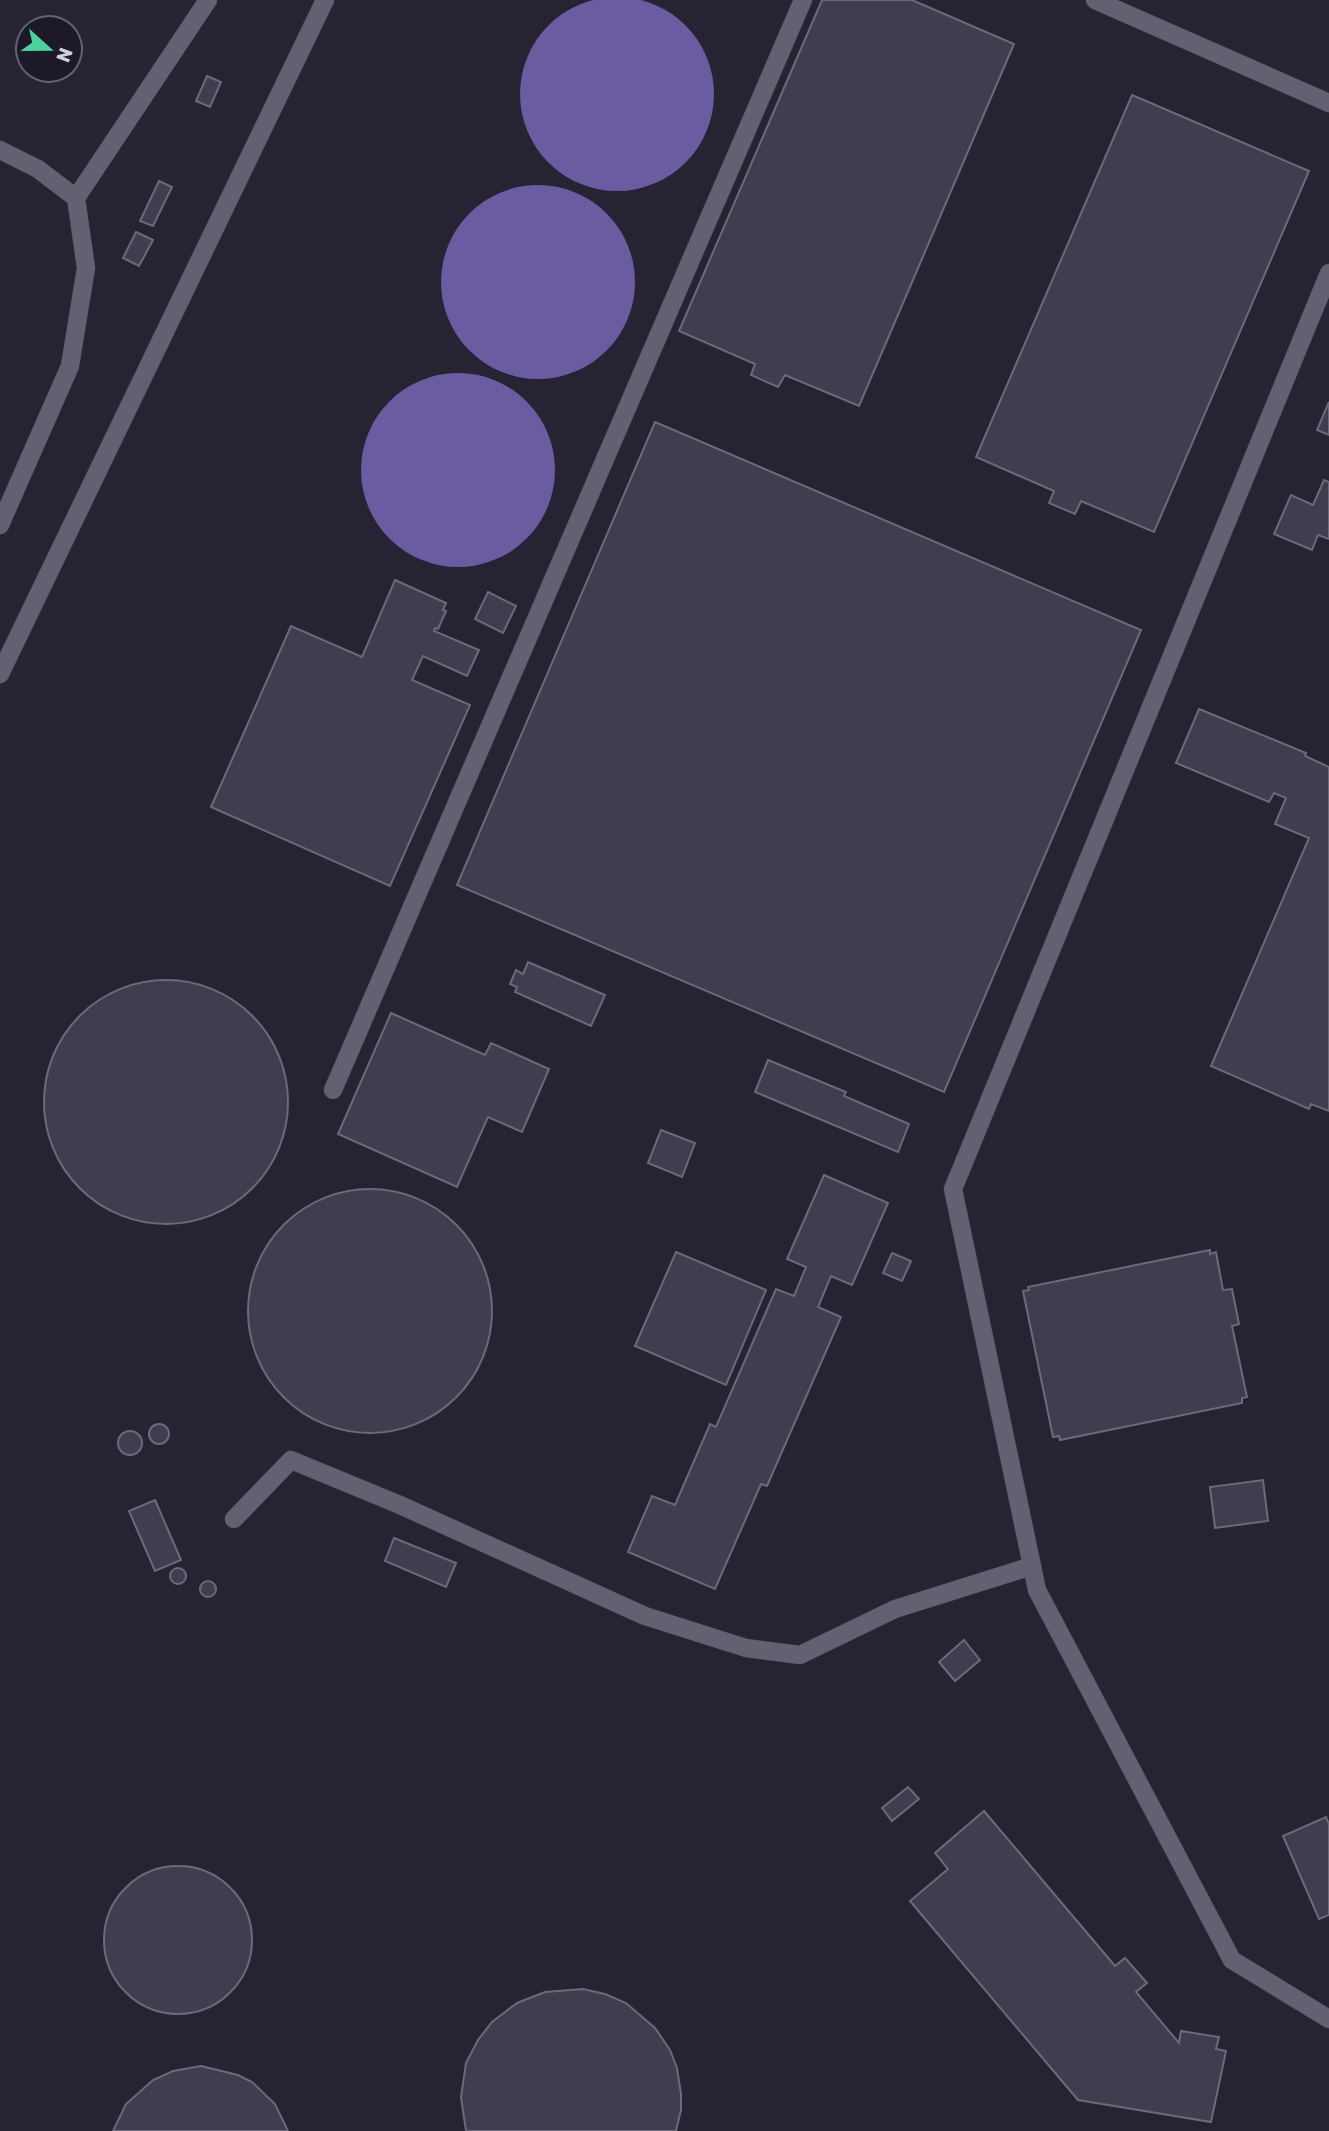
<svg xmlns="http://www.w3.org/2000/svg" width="1329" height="2131" font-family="Rubik,sans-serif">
<rect width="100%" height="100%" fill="#262332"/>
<!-- water -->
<g fill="#6b5ba0">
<circle cx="617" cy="94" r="97"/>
<circle cx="538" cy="282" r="97"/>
<circle cx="458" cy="470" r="97"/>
</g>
<!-- building -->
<g fill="#403d4e" stroke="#6c697b" stroke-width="2">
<path d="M822,0H912L1014,44L859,406L785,375L778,387L751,375L755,364L679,331Z"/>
<path d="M207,76L221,82L210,107L196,101Z"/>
<path d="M1132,95L1309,171L1154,532L1081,501L1075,514L1049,503L1054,491L976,457Z"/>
<path d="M159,181L172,187L153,226L140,221Z"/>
<path d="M136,232L153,240L139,266L123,258Z"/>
<path d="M1329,402V435L1317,430Z"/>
<path d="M655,422L1141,630L944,1092L457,885Z"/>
<path d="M1324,480L1329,482V539L1318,535L1312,550L1274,534L1291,495L1313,505Z"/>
<path d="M395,580L446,603L443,610L446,611L438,629L435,628L434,631L479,650L467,676L423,656L412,680L470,705L390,886L211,807L291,626L362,657Z"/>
<path d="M488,592L516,606L503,633L475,619Z"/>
<path d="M1199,709L1306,753L1305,756L1329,767V1111L1311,1104L1309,1109L1211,1066L1309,838L1275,824L1286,798L1274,793L1269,802L1176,763Z"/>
<path d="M528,962L605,995L591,1026L515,992L517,987L510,984L516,970L523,974Z"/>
<circle cx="166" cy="1102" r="122"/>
<path d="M391,1013L485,1055L491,1043L549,1069L522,1132L488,1117L457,1187L338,1134Z"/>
<path d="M768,1060L846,1092L844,1096L909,1124L898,1152L755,1092Z"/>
<path d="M661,1130L695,1143L682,1177L648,1163Z"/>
<path d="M824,1175L888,1203L852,1285L831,1276L818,1307L841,1317L767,1486L761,1484L715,1589L628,1552L652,1496L675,1505L710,1424L716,1427L776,1289L794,1296L806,1267L787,1259Z"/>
<circle cx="370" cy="1311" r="122"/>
<path d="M1210,1250V1254L1216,1252L1223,1290L1232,1289L1239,1324L1232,1326L1247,1397L1242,1398V1403L1060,1440L1059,1436L1053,1437L1023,1291L1029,1290L1028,1287Z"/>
<path d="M676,1252L766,1290L726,1385L635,1346Z"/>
<path d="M892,1253L911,1261L902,1281L883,1273Z"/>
<circle cx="159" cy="1434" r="10"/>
<circle cx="130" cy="1443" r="12"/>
<path d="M1263,1480L1268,1521L1215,1528L1210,1487Z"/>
<path d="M155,1500L181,1560L155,1571L129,1511Z"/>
<path d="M394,1538L456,1563L446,1587L385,1561Z"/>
<circle cx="178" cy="1576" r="8"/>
<circle cx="208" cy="1589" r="8"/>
<path d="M964,1640L980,1660L955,1681L939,1662Z"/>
<path d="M908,1787L919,1799L892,1821L882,1808Z"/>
<path d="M984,1811L1115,1966L1125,1958L1147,1983L1136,1992L1179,2043L1181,2031L1219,2037L1216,2049L1226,2051L1211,2122L1078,2100L910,1901L948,1869L935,1853Z"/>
<path d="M1326,1817L1329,1824V1915L1319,1919L1283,1836Z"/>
<circle cx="178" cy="1940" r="74"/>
<path d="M583,1989L605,1994L626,2003L655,2028L670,2050L677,2068L681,2094V2110L676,2131H466L461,2097L466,2063L478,2040L492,2022L517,2003L545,1992Z"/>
<path d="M201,2066L238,2075L252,2082L275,2104L288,2131H113L126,2104L153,2080L173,2071Z"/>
</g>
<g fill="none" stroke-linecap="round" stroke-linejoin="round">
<!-- service casing -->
<g stroke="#423f4b" stroke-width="19">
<g id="service">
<path d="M1095,0L1329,103"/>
<path d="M0,150L38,169L76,198L86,268L70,366L0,525"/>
<path d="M76,198L208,0"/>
<path d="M1329,273L953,1189L1037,1590L1232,1960L1329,2019"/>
<path d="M0,674L325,0"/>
<path d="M333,1090L803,0"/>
<path d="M234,1519L291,1460L400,1505L645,1616L746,1648L800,1655L895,1609L1032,1566"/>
</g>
</g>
<!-- service -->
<use href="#service" stroke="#636071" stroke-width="18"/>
</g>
<!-- north arrow -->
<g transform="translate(49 49) rotate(111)"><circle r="33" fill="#1c1928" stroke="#656270" stroke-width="2"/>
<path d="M0-5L12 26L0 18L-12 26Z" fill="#4cd39b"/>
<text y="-10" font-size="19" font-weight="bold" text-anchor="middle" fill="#d2d0db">N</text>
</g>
</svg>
